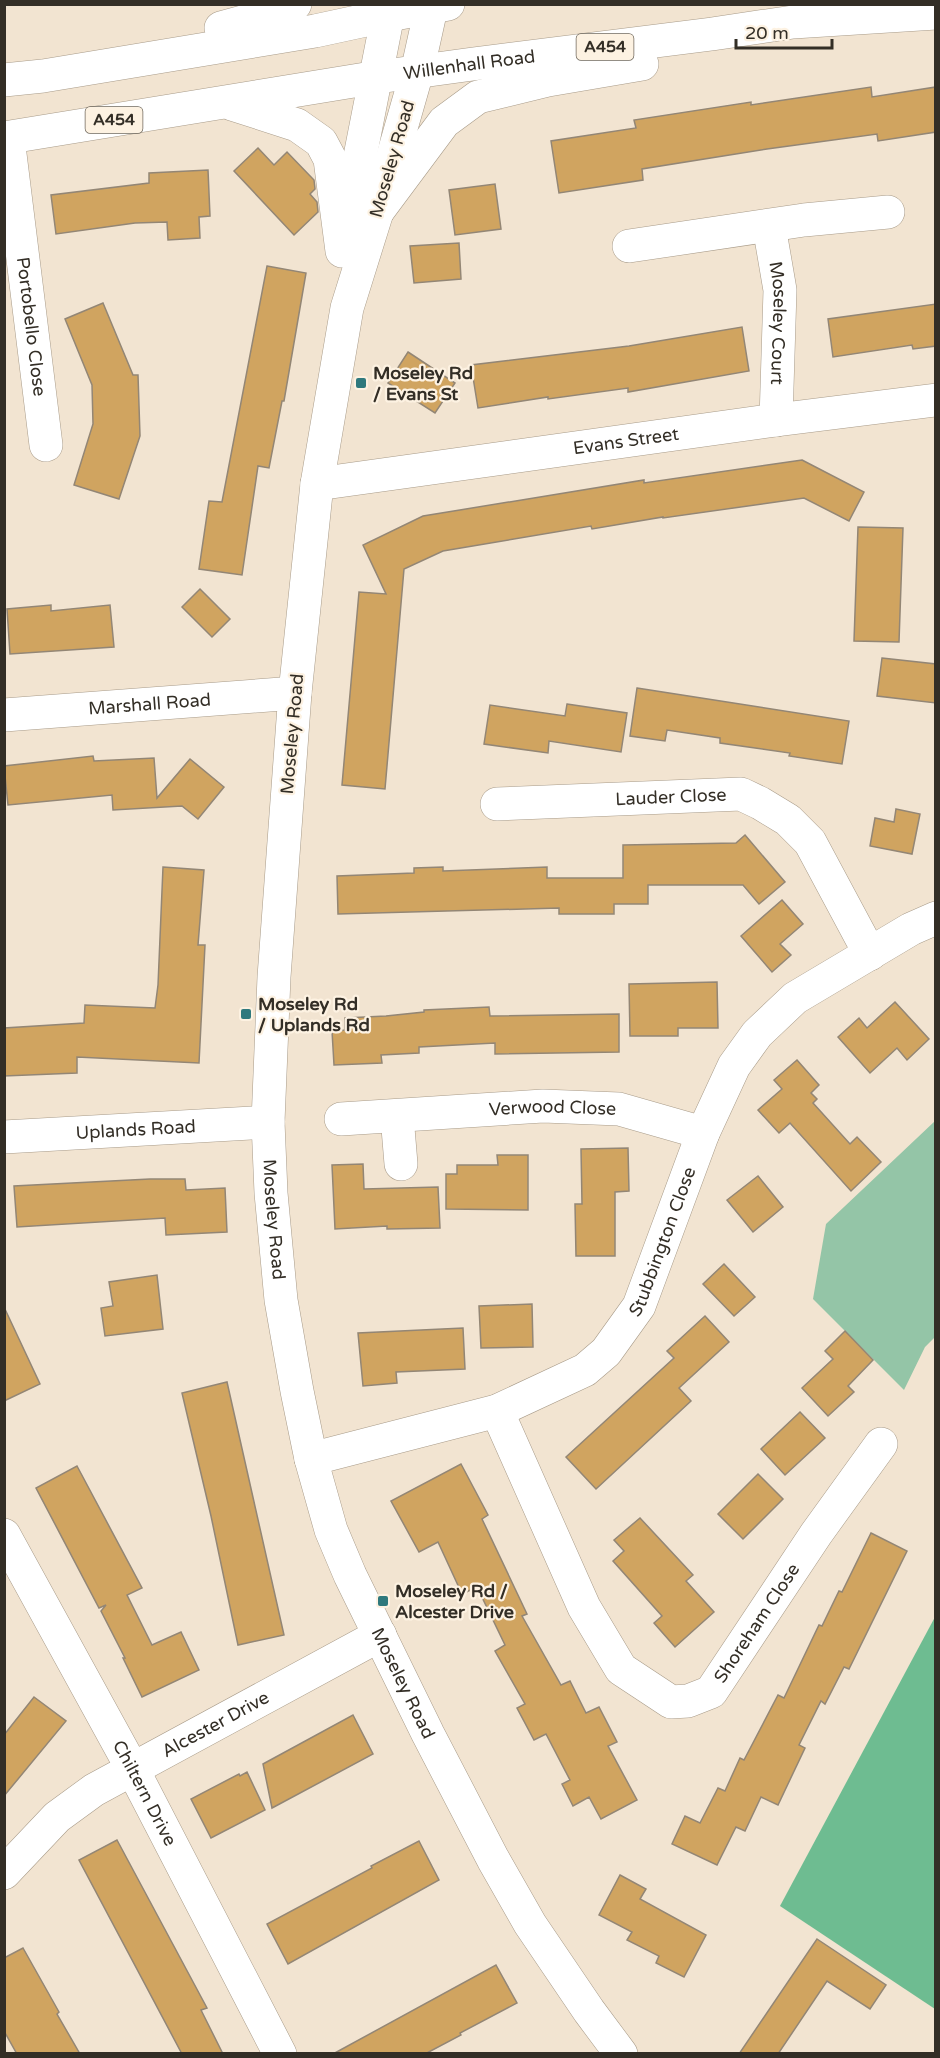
<svg xmlns="http://www.w3.org/2000/svg" width="940" height="2058" font-family="'Varela Round',sans-serif">
<rect width="100%" height="100%" fill="#f2e4d1"/>
<!-- green -->
<path fill="#94c5a7" d="M935,1121V1337L925,1347L904,1390L813,1299L826,1224Z"/>
<!-- forest -->
<path fill="#6ebc91" d="M935,1617V2009L780,1906Z"/>
<!-- building -->
<g fill="#d0a460" stroke="#938675" stroke-width="1.5">
<path d="M871,87L872,97L936,87V132L878,141L877,134L767,149L642,169L643,180L559,193L551,141L636,128L634,120L751,102V105Z"/>
<path d="M258,148L274,165L287,152L314,180L315,189L310,194L317,202L318,212L294,235L234,171Z"/>
<path d="M208,170L210,216L199,217L200,238L168,240L167,222L135,223L56,234L51,195L149,183V173Z"/>
<path d="M495,184L501,229L455,235L449,190Z"/>
<path d="M459,243L461,279L414,283L410,246Z"/>
<path d="M267,266L306,273L284,401H282L269,468L258,466L242,575L199,569L209,501L222,502Z"/>
<path d="M103,303L133,375H138L140,436L119,499L74,485L93,424L92,385L65,319Z"/>
<path d="M936,304V346L913,349L912,345L833,357L828,319Z"/>
<path d="M742,327L749,371L628,392V388L548,399V397L478,408L471,365L629,346Z"/>
<path d="M408,352L455,383L435,413L388,383Z"/>
<path d="M802,460L864,492L849,521L804,498L663,518V517L592,529L591,526L443,551L404,569L385,789L342,785L359,592L386,594L363,545L423,516L644,480V483Z"/>
<path d="M858,527L903,528L899,642L854,641Z"/>
<path d="M200,589L230,619L212,637L182,607Z"/>
<path d="M51,605V611L110,605L114,647L10,654L7,609Z"/>
<path d="M882,658L936,664V703L877,696Z"/>
<path d="M637,688L849,721L842,764L789,756L790,753L720,743V738L667,730L665,741L630,736Z"/>
<path d="M567,704L627,713L621,752L549,741L548,753L484,744L490,705L565,716Z"/>
<path d="M93,756L94,761L154,758L157,798L190,759L224,787L198,819L182,806L113,810L112,795L8,805L4,766Z"/>
<path d="M896,809L920,814L912,854L870,846L875,818L894,822Z"/>
<path d="M745,835L785,882L759,904L743,885H648V904H614V914H559V908L338,914L337,876L414,873V868L443,867V871L547,867V878H623V845L736,843Z"/>
<path d="M163,867L204,870L198,945H205L199,1063L77,1057V1073L4,1076V1028L84,1023L85,1005L155,1008L158,985Z"/>
<path d="M782,900L803,924L780,944L791,955L772,972L741,936Z"/>
<path d="M717,982L718,1028H678V1036H630L629,984Z"/>
<path d="M895,1002L929,1039L907,1060L897,1048L870,1073L838,1037L859,1018L867,1028Z"/>
<path d="M489,1007L490,1016L619,1014V1052L495,1054V1043L419,1047V1053L381,1055L382,1063L334,1065L332,1031L345,1030V1018L386,1016L424,1012V1010Z"/>
<path d="M797,1060L819,1085L811,1093L817,1099L813,1103L850,1144L857,1137L881,1162L851,1191L790,1123L779,1133L758,1110L782,1089L774,1080Z"/>
<path d="M628,1148L629,1191L615,1192V1256H576L575,1204H582L581,1149Z"/>
<path d="M497,1155H528V1210L446,1209V1174H457V1165H498Z"/>
<path d="M363,1164L364,1189L438,1187L440,1228L387,1229V1226L335,1229L332,1165Z"/>
<path d="M758,1176L783,1207L753,1232L727,1200Z"/>
<path d="M150,1179H185L186,1190L225,1188L227,1232L166,1235L165,1218L17,1227L14,1186Z"/>
<path d="M724,1264L755,1297L734,1316L703,1284Z"/>
<path d="M157,1275L163,1329L105,1336L101,1308L113,1306L109,1282Z"/>
<path d="M532,1304L533,1347L481,1348L479,1306Z"/>
<path d="M4,1307L40,1384L4,1401Z"/>
<path d="M705,1316L729,1342L679,1388L691,1401L596,1489L566,1457L674,1358L667,1351Z"/>
<path d="M463,1328L465,1369L396,1372L397,1383L363,1386L358,1333Z"/>
<path d="M845,1331L873,1360L848,1386L854,1392L828,1416L802,1388L833,1359L825,1351Z"/>
<path d="M227,1382L284,1635L238,1645L211,1516L182,1393Z"/>
<path d="M800,1412L825,1438L785,1475L761,1449Z"/>
<path d="M461,1464L488,1515L482,1519L527,1614L522,1616L561,1685L570,1681L586,1713L599,1707L617,1742L608,1746L637,1800L601,1819L589,1797L573,1806L562,1784L570,1780L546,1734L534,1740L517,1708L525,1704L495,1651L505,1645L477,1587L462,1594L438,1542L419,1552L391,1501Z"/>
<path d="M77,1466L142,1588L127,1595L152,1645L181,1632L199,1670L142,1697L123,1658H125L101,1611L106,1605L99,1608L36,1488Z"/>
<path d="M758,1474L783,1499L743,1539L718,1514Z"/>
<path d="M640,1518L693,1575L686,1581L714,1612L675,1647L654,1623L662,1616L613,1561L624,1551L614,1540Z"/>
<path d="M871,1533L907,1551L849,1669L844,1667L825,1704L821,1701L799,1745L805,1748L778,1805L761,1797L745,1831L736,1827L717,1865L672,1844L685,1816L700,1823L718,1788L725,1791L740,1758L744,1760L778,1695L784,1698L819,1625L822,1626L839,1591L842,1592Z"/>
<path d="M34,1697L66,1721L4,1796V1735Z"/>
<path d="M353,1715L373,1754L272,1808L263,1764Z"/>
<path d="M247,1772L265,1810L211,1838L191,1799L239,1774L240,1776Z"/>
<path d="M117,1840L207,2008L201,2010L223,2054H182L79,1860Z"/>
<path d="M419,1841L439,1880L288,1964L267,1924L372,1868L371,1866Z"/>
<path d="M620,1875L646,1889L640,1899L706,1935L684,1977L656,1963L659,1956L627,1940L632,1932L599,1915Z"/>
<path d="M817,1939L886,1985L870,2009L827,1981L778,2054H739Z"/>
<path d="M23,1948L59,2012L57,2014L80,2054H17L4,2031V1958Z"/>
<path d="M496,1965L517,2003L460,2033L461,2035L425,2054H333Z"/>
</g>
<g fill="none" stroke-linecap="round" stroke-linejoin="round">
<!-- minor casing -->
<g stroke="#a89b89" stroke-width="34">
<g id="minor">
<path id="s1" d="M432,4L417,72L377,212L347,308L317,484L295,693L274,977L268,1122L271,1193L281,1300L297,1391L311,1459L331,1530L350,1575L428,1734L493,1859L530,1924L589,2011L621,2054"/>
<path id="s2" d="M8,138L46,445"/>
<path id="s3" d="M769,226L780,290L776,420"/>
<path d="M344,238L390,4"/>
<path d="M629,246L804,220L888,212"/>
<path id="s4" d="M317,484L776,420L936,400"/>
<path id="s5" d="M4,715L295,693"/>
<path id="s6" d="M497,804L741,794L760,803L788,820L810,842L870,954"/>
<path d="M397,1116L401,1164"/>
<path id="s7" d="M341,1119L543,1106L619,1109L703,1133"/>
<path id="s8" d="M4,1137L268,1122"/>
<path id="s9" d="M497,1411L584,1607L621,1669L671,1702L688,1701L711,1692L816,1534L881,1444"/>
<path id="s10" d="M311,1459L497,1411L585,1370L606,1352L639,1306L703,1133L734,1066L757,1034L795,998L911,929L936,918"/>
<path id="s11" d="M4,1535L132,1768L280,2054"/>
<path id="s12" d="M4,1873L57,1817L94,1790L380,1635"/>
</g>
</g>
<!-- highway casing -->
<g stroke="#a89b89" stroke-width="34">
<g id="highway">
<path d="M221,28L272,14L295,4"/>
<path d="M4,80L43,76L315,31L389,15L448,4"/>
<path d="M232,104L297,125L321,142L330,159L342,251"/>
<path id="s13" d="M4,138L378,77L473,64L712,34L793,22L936,13"/>
<path d="M377,212L444,122L478,97L548,80L642,64"/>
</g>
</g>
<!-- minor -->
<use href="#minor" stroke="#fff" stroke-width="33"/>
<!-- highway -->
<use href="#highway" stroke="#fff" stroke-width="33"/>
</g>
<!-- markers -->
<g fill="#2f797d" stroke="#fdf2e2" stroke-width="2">
<rect x="355" y="377" width="12" height="12" rx="3"/>
<rect x="240" y="1008" width="12" height="12" rx="3"/>
<rect x="377" y="1595" width="12" height="12" rx="3"/>
</g>
<g text-anchor="middle" dominant-baseline="central" stroke-width="4.5" stroke-linejoin="round" paint-order="stroke">
<!-- shield labels -->
<g fill="#fdf2e2" stroke="#70695e" stroke-width="1.5">
<rect x="576.5" y="34" width="57" height="26" rx="4.5"/>
<rect x="85.5" y="107" width="57" height="26" rx="4.5"/>
</g>
<g font-size="16" font-weight="bold" fill="#332e26">
<text x="605" y="47">A454</text>
<text x="114" y="120">A454</text>
</g>
<!-- street labels -->
<g font-size="18" fill="#332e26" stroke="#fdf2e2">
<text stroke="none"><textPath href="#s13" startOffset="471">Willenhall Road</textPath></text>
<text transform="translate(392 159) rotate(-74)">Moseley Road</text>
<text stroke="none"><textPath href="#s3" startOffset="98">Moseley Court</textPath></text>
<text stroke="none"><textPath href="#s2" startOffset="190">Portobello Close</textPath></text>
<text stroke="none"><textPath href="#s4" startOffset="312">Evans Street</textPath></text>
<text stroke="none"><textPath href="#s5" startOffset="146">Marshall Road</textPath></text>
<text transform="translate(292 734) rotate(-85)">Moseley Road</text>
<text stroke="none"><textPath href="#s6" startOffset="174">Lauder Close</textPath></text>
<text stroke="none"><textPath href="#s7" startOffset="212">Verwood Close</textPath></text>
<text stroke="none"><textPath href="#s8" startOffset="132">Uplands Road</textPath></text>
<text stroke="none"><textPath href="#s1" startOffset="1232">Moseley Road</textPath></text>
<text stroke="none"><textPath href="#s10" startOffset="442">Stubbington Close</textPath></text>
<text stroke="none"><textPath href="#s9" startOffset="471">Shoreham Close</textPath></text>
<text stroke="none"><textPath href="#s1" startOffset="1718">Moseley Road</textPath></text>
<text stroke="none"><textPath href="#s12" startOffset="261">Alcester Drive</textPath></text>
<text stroke="none"><textPath href="#s11" startOffset="294">Chiltern Drive</textPath></text>
</g>
<!-- poi labels -->
<g font-size="18" font-weight="bold" fill="#332e26" stroke="#fdf2e2" text-anchor="start">
<text x="373" y="373">Moseley Rd<tspan x="373" dy="21">/ Evans St</tspan></text>
<text x="258" y="1004">Moseley Rd<tspan x="258" dy="21">/ Uplands Rd</tspan></text>
<text x="395" y="1591">Moseley Rd /<tspan x="395" dy="21">Alcester Drive</tspan></text>
</g>
</g>
<!-- border -->
<rect width="940" height="2058" fill="none" stroke="#332e26" stroke-width="12"/>
<!-- scale -->
<path d="M736 39v9h96v-9" fill="none" stroke="#332e26" stroke-width="3"/>
<text x="745" y="39" font-size="18" fill="#332e26" stroke="#fdf2e2" stroke-width="4.5" paint-order="stroke">20 m</text>
</svg>
